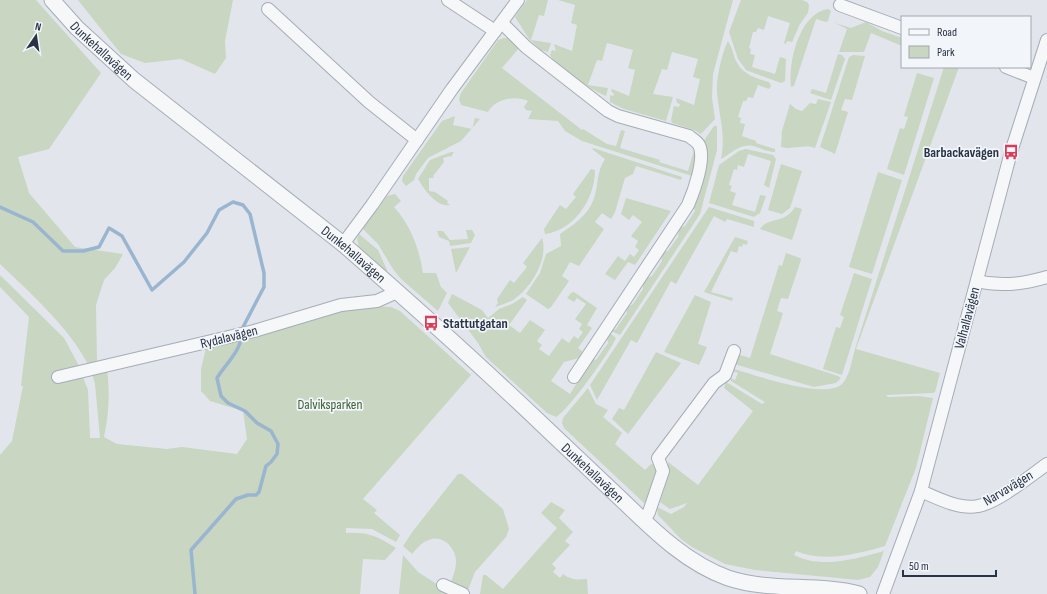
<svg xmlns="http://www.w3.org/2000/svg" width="1047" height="594" font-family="'Sofia Sans Condensed',sans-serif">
<rect width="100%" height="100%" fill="#e2e6ec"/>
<!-- green -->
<g fill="#c8d6c2">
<path d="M0,0H36L101,73L49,149L18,157L29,193L75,247L123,254L115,268L104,280L96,305L97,362L88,364C66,324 32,295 0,264Z"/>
<path d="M78,0H233L225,41L226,58L215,74L181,59L145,63L121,54Z"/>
<path d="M527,0H548L544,16L539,15L531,40L551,43L548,52L541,50L529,39L515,17Z"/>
<path d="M558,0H733L713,74L712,98L715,119L701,134L694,130L672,123L671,120L674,106L679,107L680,104L677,103L676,98L694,105L700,79L693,77L698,59L672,52L667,70L662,69L653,94L673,97L666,121L624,109L610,102V95L613,96L614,94L611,91L612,89L629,96L635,70L628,68L633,50L607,43L602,61L597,60L588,85L608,88L606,96C593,91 557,67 550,55L552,50L556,51L554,44L572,51L577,25L571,23L575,5Z"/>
<path d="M741,0H802L807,2L809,5L808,13L800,24L792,42L787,41L786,44L784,43L790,23L768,16L764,30L758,28L756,32H753L749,48L751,49L750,54L755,55L752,67L775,74L780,57L786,59L785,81L781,83L746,70L738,59L729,32Z"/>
<path d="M828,9L831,11L828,21L826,22L816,19L794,86L791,87C788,63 799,13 828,9Z"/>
<path d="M866,22L882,31L902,38V46L871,33L864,52H839L847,29L835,23L851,28Z"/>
<path d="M504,38H509L519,48L502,68L582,130L583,129L607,144L616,146L621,130L625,131L620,148L660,160L659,162L688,171L695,147L697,152L692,176L582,141L565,131L558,121L528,119L532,111L526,110L524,107L528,101C515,95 495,99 488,112L461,105L459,99L461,93L498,40Z"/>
<path d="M728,41C732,47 733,53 735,59C742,74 754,78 769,82L771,86L769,89L758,85L753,98L748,97L746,101H743L738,117L741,118L740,123L745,124L742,136L756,141V143L775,149V152C767,152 761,148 753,146C740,143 731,154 721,159C726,135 719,116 717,92C716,80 722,52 728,41Z"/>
<path d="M838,54L842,55L845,59L831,100L810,93L812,89L826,93Z"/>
<path d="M853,55L865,56L852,100L845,99L841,110L848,112L835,154L820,147L849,57Z"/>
<path d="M944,67H959L856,349L940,373L935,392L933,393L886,395L888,397L918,396L933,398L916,468L885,546C857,554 824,563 796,551L794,555C822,569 855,559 884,551L878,567L870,577L858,580L755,570L725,564L692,547L681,539L658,515L657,507L671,514L684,507L687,503L670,509L660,502L667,480L668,462L698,485L753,411L724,388L726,382L762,404L765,402L731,381V378L735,380L738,373L732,371L734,369C755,375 825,400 842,384C850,376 852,359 855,349Z"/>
<path d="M917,73L934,78L904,175L887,169L900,128L904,129L908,117L904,116Z"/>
<path d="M818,99L831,102L815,148C803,144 793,150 781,147L782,131L790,104L796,109L802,111L810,103L816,104Z"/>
<path d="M455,116L453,125L472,129L475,118L480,119L461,141L428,158L416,174L414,180L406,186L402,181L403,176L442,121Z"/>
<path d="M714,126H717V150L700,214L620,335L611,331L616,329L627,313L626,308L633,304L643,289V284L646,278L652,276L662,261L661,256L663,252L668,251L678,237L679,228L685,226L695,211L693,204C700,187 713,159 703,142Z"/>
<path d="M593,148L682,177L681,180L636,166L633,174L625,178L615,212L611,219L602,213L595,222L604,229L579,266L570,262L562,276L569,281L551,307L548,309L526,294L540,273L546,254L561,246L560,234C572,226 588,215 593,201C599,186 596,172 605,159L592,149Z"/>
<path d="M746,149L773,155L776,159L769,188L764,185L771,161L748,154L744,167L738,165L737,170L734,169L729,185L732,186L730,191L736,193L732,205L755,212L760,195L766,196L760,213L754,217L709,203L719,165L739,151Z"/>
<path d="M451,152H454L451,157L450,156L443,158L444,162L433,176L434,178H429V191L435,192L448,201L447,203L450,205C437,208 424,189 418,179L430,160Z"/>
<path d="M781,164L802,171L790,208L782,214L768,210Z"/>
<path d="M591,169L595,170C595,198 575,230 545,234L544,229L560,205L566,209L576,197L573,194Z"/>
<path d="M878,172L902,180L872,274L849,267Z"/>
<path d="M395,194L401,201L394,207C411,226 419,248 423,273H436L441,287L447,293L438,311L401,279L393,269L378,244L363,229L387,196Z"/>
<path d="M626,198L671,211L635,265L628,262L615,280L605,274L618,256L625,261L630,254L634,257L639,250L635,247L638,241L631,236L642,222L633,215L629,220L621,214Z"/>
<path d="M709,207L754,221V227L727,219L725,222L714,216L676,284L671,281L637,343L631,340L597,400L590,385Z"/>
<path d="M795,207L802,209L792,240L760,229C769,216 784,225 795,207Z"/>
<path d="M466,230H472L475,235L471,243L450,246L449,241L439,237L437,231H443L450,240L468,239Z"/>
<path d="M359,234L378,250L387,270V272L359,247L357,239Z"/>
<path d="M735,237L748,241L747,245L743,244L742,247L739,246L737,253L731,251L711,292L733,298L732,301L704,292Z"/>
<path d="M542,238C549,260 530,289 513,300C508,303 501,305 495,307L498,303L497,299L510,280L514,283L527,267L523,263Z"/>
<path d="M470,247L456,273L451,249Z"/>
<path d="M786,253L800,258L801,260L788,299L781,298L777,311L783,313L770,354L838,376L841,378L836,383L814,387L734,364L737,354L750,358L779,265L782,266Z"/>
<path d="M854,273L872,279L842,375L823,369L836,327L840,328L844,317L840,315Z"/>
<path d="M0,275L64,338L78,364L88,390L90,438H100L95,384L92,374L107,369C110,393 109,414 104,437L117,444L167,449L182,447L237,454L247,439L243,411L210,401L201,391V369L206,348L342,310L377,306L391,307L400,311L471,375L363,499L377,510L374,513L400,535L396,542L372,529L346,528V533C368,532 377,536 396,548L385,560L363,559L360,594H0V455L12,441L23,386H21L29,317L0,287Z"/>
<path d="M574,292L597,308L587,325L592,328L578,348L582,351L583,355L579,358L564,362L551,381L570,394L592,358L596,360L608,343L607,337L610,333L616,338C610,352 568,411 556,417L547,413L486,357L478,343L448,303L452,294L482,310L488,318L499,309L512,304L523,297L527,300L509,325L520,333L530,320L545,330L537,341L542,345L539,349L549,356L562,338L569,343L574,336L578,339L583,332L579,329L582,324L575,319L586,304L577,298L574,302L567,298L571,293Z"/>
<path d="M695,295L711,302L698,344L707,347L699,365L664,352Z"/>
<path d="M656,352L681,363L628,434L612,419L619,408L624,410Z"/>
<path d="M588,388L596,404L608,410L603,417L622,433L615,444L645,470L651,464L659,466L646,503H644L564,428L562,423L563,418Z"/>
<path d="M458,474H462L503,509L509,529L506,537L475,572L468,590L451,583C453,576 456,569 456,561C456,548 442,534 429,540C422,542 416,549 412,554L403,546L413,531Z"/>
<path d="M551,502L565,510L559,518L573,532L565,541L570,545L552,564L556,568L553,572L560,578L563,574C571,580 577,580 587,579L588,594H480L483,575H486L503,589L557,528L541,513Z"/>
<path d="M403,555L418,572L452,594H399Z"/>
</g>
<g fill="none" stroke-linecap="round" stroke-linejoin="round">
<!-- stream -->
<g stroke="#9ab5cf" stroke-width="3.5">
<path d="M0,207L33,222L63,251H83L99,247L109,228L122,236L152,290L184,262L207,233L219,210L233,202L243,205L250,214L264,273V287L242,329"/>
<path d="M195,594L191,550L236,499L248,495H256L259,492L266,466L271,462L277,454L278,444L271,431L257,423L245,411L228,403L221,396L217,378C224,366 236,356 240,343"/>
</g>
<!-- minor casing -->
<g stroke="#a6adb7" stroke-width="14">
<g id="minor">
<path d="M448,0L495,31"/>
<path d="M840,5L902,28"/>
<path d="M268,9L369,102L417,140"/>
<path d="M502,23L526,47L608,111L618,116L689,136C692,139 697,141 699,145C706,158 694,191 688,205L574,377"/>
<path d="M1006,67L1034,78"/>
<path d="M343,244L372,205L452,89L518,0"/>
<path d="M977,281C1001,287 1024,284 1047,277"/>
<path d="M58,377L254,331L341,305L377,301L397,292"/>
<path d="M921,491C937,498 960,510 978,506C997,503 1030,476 1047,464"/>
<path d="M644,521L649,512L663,471L658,458L714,383L725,375L734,351"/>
<path d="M443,585L463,594"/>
<path d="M883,594L921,491L1011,152L1047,40"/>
</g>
</g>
<!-- tertiary casing -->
<g stroke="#a6adb7" stroke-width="17">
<g id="tertiary">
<path id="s1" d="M52,0L77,28L134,80L343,244C413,305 482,367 549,431C573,454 598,477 622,500C653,530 686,563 728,578C770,592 817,583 859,594"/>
</g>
</g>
<!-- minor -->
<use href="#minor" stroke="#f5f7f9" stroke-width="12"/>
<!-- tertiary -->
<use href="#tertiary" stroke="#f5f7f9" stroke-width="15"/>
</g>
<!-- icons -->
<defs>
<g id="bus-bare" transform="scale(1.2)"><path d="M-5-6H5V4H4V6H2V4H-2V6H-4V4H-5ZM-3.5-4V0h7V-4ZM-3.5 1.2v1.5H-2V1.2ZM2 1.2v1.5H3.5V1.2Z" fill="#db3c58" stroke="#f2f5f9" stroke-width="2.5" paint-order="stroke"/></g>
</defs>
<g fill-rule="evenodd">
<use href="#bus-bare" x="1011" y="152"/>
<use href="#bus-bare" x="431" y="323"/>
</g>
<g text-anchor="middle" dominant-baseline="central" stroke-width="3.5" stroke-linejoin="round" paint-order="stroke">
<!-- street labels -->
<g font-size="14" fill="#283446" stroke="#f2f5f9">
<text stroke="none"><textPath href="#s1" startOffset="71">Dunkehallavägen</textPath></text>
<text stroke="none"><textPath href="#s1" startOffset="395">Dunkehallavägen</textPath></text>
<text transform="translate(967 318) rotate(-75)">Valhallavägen</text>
<text transform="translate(229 337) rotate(-14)">Rydalavägen</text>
<text stroke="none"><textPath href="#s1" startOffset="719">Dunkehallavägen</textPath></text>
<text transform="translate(1008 488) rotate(-31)">Narvavägen</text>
</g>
<!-- poi labels -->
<g font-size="14" font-weight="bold" fill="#283446" stroke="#f2f5f9" text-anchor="end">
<text x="999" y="152">Barbackavägen</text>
<text x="443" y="323" text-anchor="start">Stattutgatan</text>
</g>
<!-- park labels -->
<g font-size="14" fill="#3e6334" stroke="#f2f5f9">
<text x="330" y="404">Dalviksparken</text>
</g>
</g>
<!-- legend -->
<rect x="901" y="16" width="130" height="52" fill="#f2f5f9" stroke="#a1a8b1"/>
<rect x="909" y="29" width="20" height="6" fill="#f5f7f9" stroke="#a1a8b1"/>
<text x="937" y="36" font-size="12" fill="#283446">Road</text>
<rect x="909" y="46" width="20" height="12" fill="#c8d6c2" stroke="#a1a8b1"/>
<text x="937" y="56" font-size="12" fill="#283446">Park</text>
<!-- north arrow -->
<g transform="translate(36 36) rotate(13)" stroke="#f2f5f9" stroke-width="3" paint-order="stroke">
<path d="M0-3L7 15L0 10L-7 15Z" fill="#283446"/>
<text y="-6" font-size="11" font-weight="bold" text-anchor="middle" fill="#283446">N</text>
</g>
<!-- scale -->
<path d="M903 570v6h93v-6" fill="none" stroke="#283446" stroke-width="2"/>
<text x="909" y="570" font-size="12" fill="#283446" stroke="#f2f5f9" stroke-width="3" paint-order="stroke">50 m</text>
</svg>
